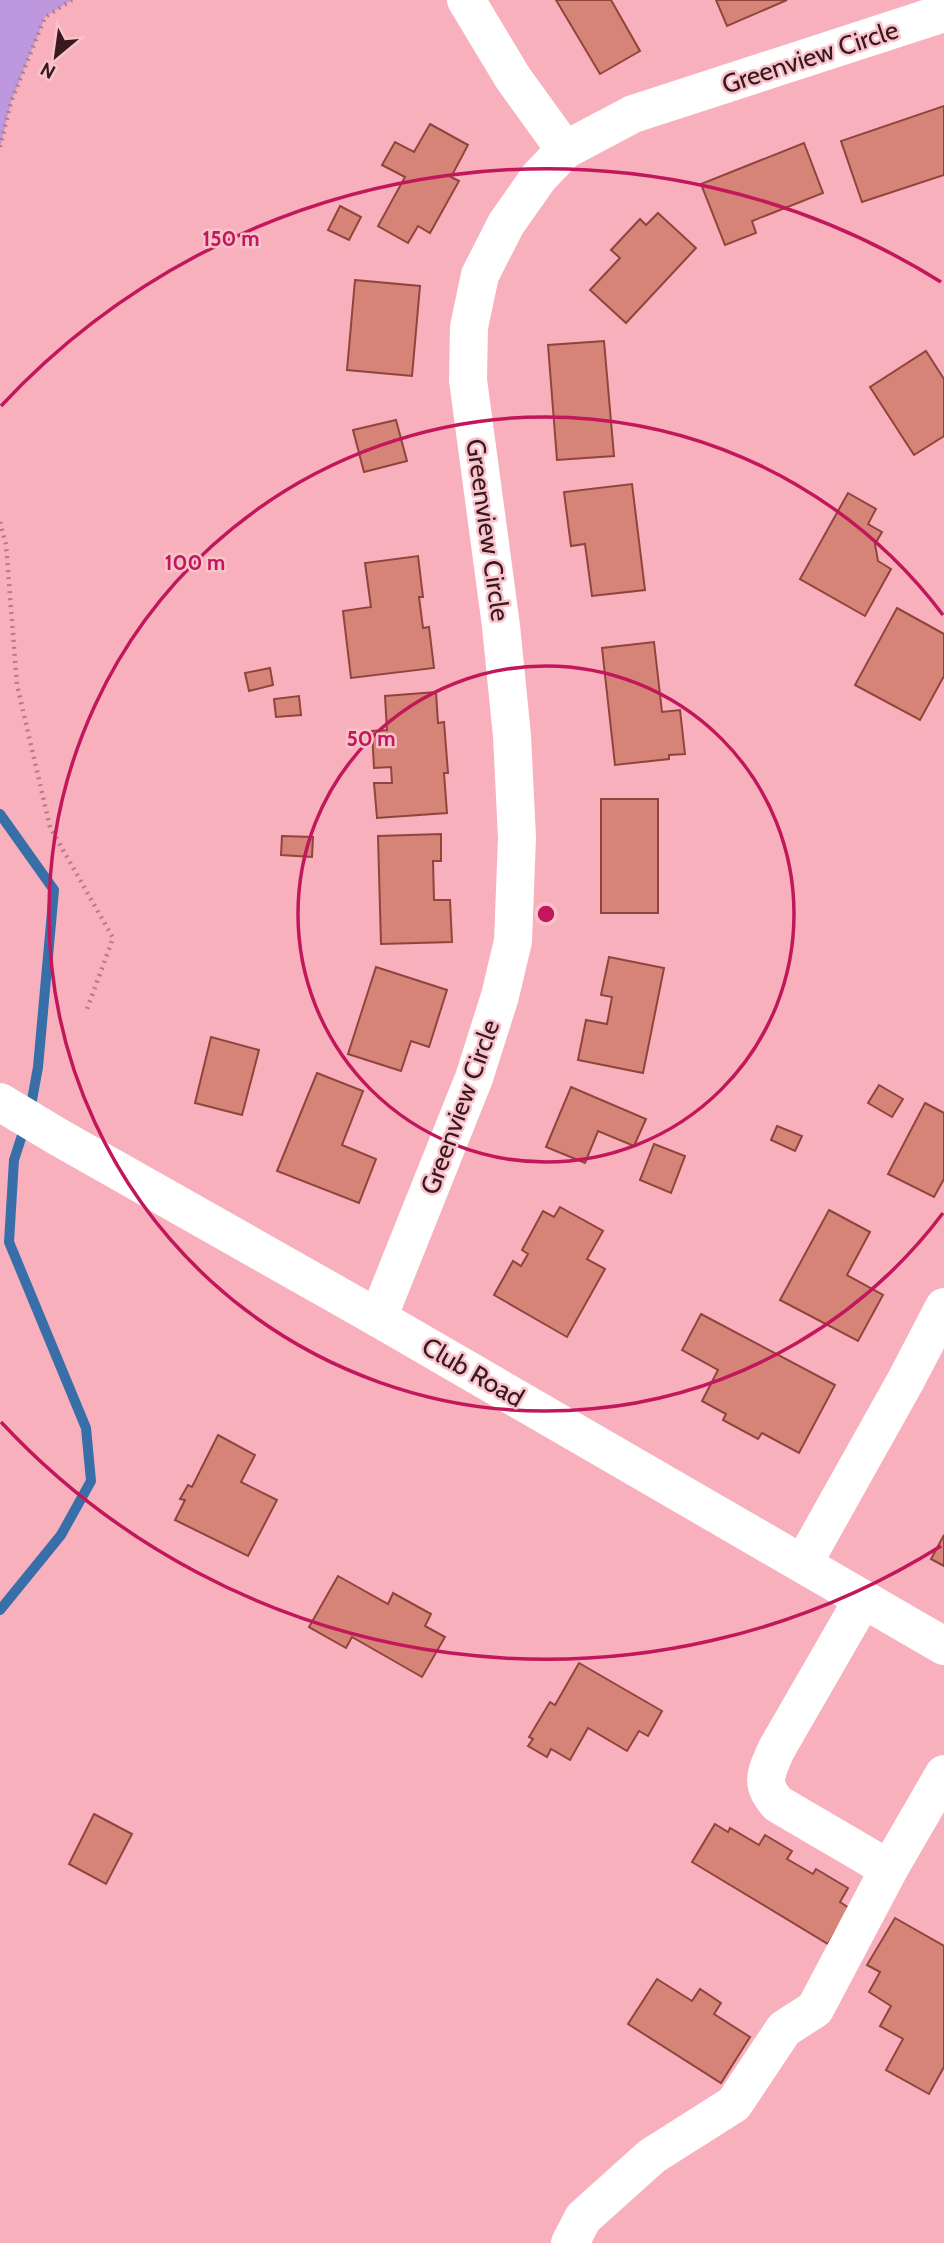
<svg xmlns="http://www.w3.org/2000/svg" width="944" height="2243" font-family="Cabin,sans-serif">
<rect width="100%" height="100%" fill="#f7b0bc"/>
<!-- green -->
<path fill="#bd98de" d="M0,0H72L45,17L11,102L0,147Z"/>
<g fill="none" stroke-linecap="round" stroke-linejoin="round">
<!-- stream -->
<g stroke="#386fa8" stroke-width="10">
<path d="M0,814L54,890L38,1067L30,1111"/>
<path d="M0,1610L61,1535L91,1481L86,1428L9,1242L14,1160L25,1126"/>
</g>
</g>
<!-- building -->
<g fill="#d68378" stroke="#90443c" stroke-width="2">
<path d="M556,0H611L640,51L600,74Z"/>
<path d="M716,0H787L727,26Z"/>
<path d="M944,106V175L862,202L841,141Z"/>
<path d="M430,124L468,145L451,177L459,181L430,233L418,226L408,243L378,226L405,177L382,165L395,142L414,152Z"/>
<path d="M804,143L823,193L752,221L756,233L725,245L701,184Z"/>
<path d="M340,206L361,217L349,240L328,230Z"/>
<path d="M658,213L696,248L626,323L590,290L620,258L611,250L640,219L646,225Z"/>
<path d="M355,280L420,286L412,376L347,370Z"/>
<path d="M604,341L614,456L557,460L548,345Z"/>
<path d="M926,351L944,379V436L914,455L870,387Z"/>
<path d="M396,420L407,461L364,472L353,430Z"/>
<path d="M632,484L645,590L592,596L585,544L571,546L564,492Z"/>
<path d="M848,493L876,509L868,524L882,532L875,544L878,561L891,569L865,616L800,579Z"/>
<path d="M418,556L423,597H419L423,628L429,627L434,668L351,678L343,611L371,607L365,563Z"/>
<path d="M897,608L944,634V676L920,720L855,685Z"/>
<path d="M654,642L662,712L680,710L685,754L669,755V759L615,765L602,648Z"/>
<path d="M270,668L273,685L249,691L245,673Z"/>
<path d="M436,692L438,723L444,722L448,773H444L447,813L377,818L374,783H392L391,767L374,768L372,731L387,730L385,696Z"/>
<path d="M299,696L301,715L276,717L274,699Z"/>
<rect x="601" y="799" width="57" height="114"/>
<path d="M441,834V861H433L434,900H450L452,942L381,944L378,836Z"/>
<path d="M282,836L313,837L312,857L281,855Z"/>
<path d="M609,957L664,968L643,1073L578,1060L586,1020L607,1024L612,997L601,995Z"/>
<path d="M376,967L447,990L429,1047L411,1041L401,1071L348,1054Z"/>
<path d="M211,1037L259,1050L242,1115L195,1103Z"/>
<path d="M317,1073L363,1091L342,1145L376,1159L359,1203L277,1171Z"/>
<path d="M879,1085L903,1099L892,1117L868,1103Z"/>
<path d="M571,1087L646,1119L634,1146L598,1131L585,1163L546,1147Z"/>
<path d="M925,1103L944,1113V1179L934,1197L888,1174Z"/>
<path d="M777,1126L802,1136L795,1151L771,1140Z"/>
<path d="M654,1144L685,1156L671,1193L640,1180Z"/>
<path d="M560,1207L603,1231L587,1259L605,1269L567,1337L494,1295L513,1261L521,1266L528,1254L522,1250L543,1211L554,1217Z"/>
<path d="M829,1210L870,1232L847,1275L883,1295L858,1341L780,1300Z"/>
<path d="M701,1314L835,1385L799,1453L762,1433L758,1439L723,1420L726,1414L702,1401L718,1370L682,1350Z"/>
<path d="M218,1435L255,1455L241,1482L277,1500L248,1556L175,1520L185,1500L180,1499L188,1485L192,1487Z"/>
<path d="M944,1535V1566L931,1559Z"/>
<path d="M338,1576L388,1604L393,1593L431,1614L425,1626L445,1637L422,1677L352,1637L346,1648L309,1627Z"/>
<path d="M579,1663L662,1711L648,1736L639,1731L627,1751L588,1728L570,1760L551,1749L547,1757L528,1746L533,1739L529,1737L550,1702L555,1705Z"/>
<path d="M94,1814L132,1834L106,1884L69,1864Z"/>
<path d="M715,1824L728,1832L730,1828L759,1845L765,1835L792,1851L787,1859L813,1874L816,1869L848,1888L840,1902L849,1908L828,1944L692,1862Z"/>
<path d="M895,1918L944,1946V2067L929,2094L886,2070L903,2039L880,2026L891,2006L869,1992L880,1972L867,1965Z"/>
<path d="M657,1979L692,2001L700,1989L721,2003L714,2014L750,2037L721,2083L628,2024Z"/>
</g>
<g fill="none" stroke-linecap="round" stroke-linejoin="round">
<!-- path -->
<g stroke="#b67c86" stroke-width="4.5" stroke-dasharray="2 5" stroke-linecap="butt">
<path d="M0,147L11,102L45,17L72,0"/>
<path d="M0,522L6,545L17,685L50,827L113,938L86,1012"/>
</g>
<!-- minor -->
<g stroke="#fff" stroke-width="38">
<path d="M466,0L513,78L565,150"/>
<path d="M0,1102L60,1138L378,1318L944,1646"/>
<path d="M378,1318L474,1078L500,996L513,941L517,838L512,736L501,626L468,380L469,327L480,275L506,224L539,177L565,150L633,114L944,13"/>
<path d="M803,1564L906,1380L944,1307"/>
<path d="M863,1599L776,1750C766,1774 759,1783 778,1804L889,1869"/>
<path d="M570,2243L583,2218L652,2156L734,2104L784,2029L815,2009L889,1869L944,1774"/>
</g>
</g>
<!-- distance rings -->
<g fill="none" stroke="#c2185b" stroke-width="3.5">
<circle cx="546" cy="914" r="248"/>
<path d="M943 1213A497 497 0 1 1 943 615"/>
<path d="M941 1546A745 745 0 0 1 1 1422M1 406A745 745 0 0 1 941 282"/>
</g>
<g text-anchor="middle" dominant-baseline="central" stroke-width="5" stroke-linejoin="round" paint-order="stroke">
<!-- street labels -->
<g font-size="26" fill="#39181f" stroke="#f9c3cb">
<text transform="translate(810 57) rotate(-18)">Greenview Circle</text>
<text transform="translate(488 530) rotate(82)">Greenview Circle</text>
<text transform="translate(460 1107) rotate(-70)">Greenview Circle</text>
<text transform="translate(473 1372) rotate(30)">Club Road</text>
</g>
</g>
<circle cx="546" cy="914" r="10" fill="#c2185b" stroke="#f9c3cb" stroke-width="3.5"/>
<g font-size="21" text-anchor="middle" font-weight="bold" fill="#c2185b" stroke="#f9c3cb" stroke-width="5" stroke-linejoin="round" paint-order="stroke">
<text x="231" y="246">150 m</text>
<text x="195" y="570">100 m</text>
<text x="371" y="746">50 m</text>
</g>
<!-- north arrow -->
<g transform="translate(56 56) rotate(209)" stroke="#f9c3cb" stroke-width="5" paint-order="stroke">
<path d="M0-5L12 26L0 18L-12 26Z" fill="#39181f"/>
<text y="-10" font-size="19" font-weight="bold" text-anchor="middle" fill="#39181f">N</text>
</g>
</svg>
